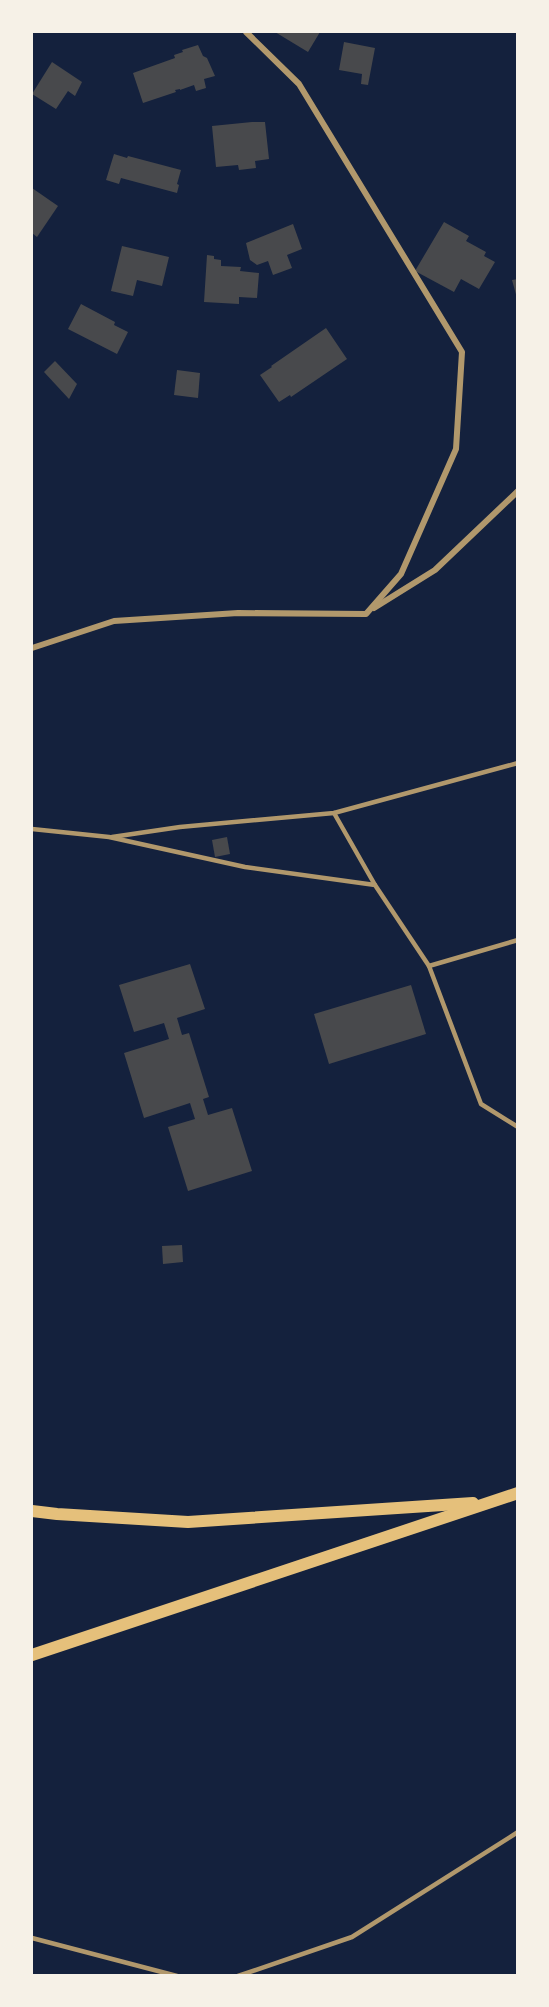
<svg xmlns="http://www.w3.org/2000/svg" width="549" height="2007" font-family="'Noto Sans',sans-serif">
<rect width="100%" height="100%" fill="#14213d"/>
<!-- building -->
<g fill="#48494c">
<path d="M275,32H320L308,52Z"/>
<path d="M344,42L375,48L368,85L361,84L362,74L339,70Z"/>
<path d="M198,45L203,56L207,58L215,76L204,79L206,88L196,91L194,85L180,90V89L175,90L176,92L143,103L133,73L175,58L174,55L183,52L182,50Z"/>
<path d="M52,62L82,82L75,96L68,91L56,109L32,94Z"/>
<path d="M252,122H265L269,159L255,161L256,168L239,170L238,165L216,167L212,126Z"/>
<path d="M114,154L127,158L128,156L181,170L177,184L179,185L177,193L121,178L119,184L106,180Z"/>
<path d="M32,188L58,206L37,237L32,233Z"/>
<path d="M444,222L469,236L466,241L486,252L484,256L495,262L479,289L461,279L454,292L415,271Z"/>
<path d="M293,224L302,249L287,255L292,268L273,275L268,261L257,265L250,260L246,243Z"/>
<path d="M122,246L169,257L162,286L137,280L133,296L111,291Z"/>
<path d="M207,255L214,256V259L221,260V266L241,267L240,271L259,273L257,298L239,297V304L204,302Z"/>
<path d="M518,279V298H517L512,280Z"/>
<path d="M81,304L115,322L114,325L128,332L117,354L68,329Z"/>
<path d="M326,328L347,359L291,397L290,395L279,402L260,375L272,367L271,366Z"/>
<path d="M55,361L77,384L69,399L44,372Z"/>
<path d="M177,370L200,373L198,398L174,395Z"/>
<path d="M227,837L230,854L215,857L212,840Z"/>
<path d="M190,964L205,1009L177,1018L182,1035L189,1033L209,1097L203,1099L208,1115L232,1108L252,1171L188,1191L168,1127L195,1119L190,1103L144,1118L124,1053L169,1039L164,1023L134,1032L119,985Z"/>
<path d="M411,985L426,1034L329,1064L314,1014Z"/>
<path d="M182,1245L183,1262L163,1264L162,1246Z"/>
</g>
<g fill="none" stroke-linecap="round" stroke-linejoin="round">
<!-- service -->
<g stroke="#b1986c" stroke-width="4.5">
<path d="M334,813L375,885"/>
<path d="M32,829L109,837L245,867L375,885L429,966L481,1104L518,1127"/>
<path d="M112,837L180,827L334,813L518,763"/>
<path d="M429,966L518,940"/>
<path d="M32,1938L177,1976"/>
<path d="M238,1976L352,1937L518,1832"/>
</g>
<!-- minor -->
<g stroke="#b1986c" stroke-width="6">
<path d="M374,608L435,570L518,491"/>
<path d="M32,648L114,621L238,613L366,614L401,574L456,449L462,352L299,84L246,32"/>
</g>
<!-- secondary -->
<g stroke="#e5c07b" stroke-width="12">
<path d="M32,1511L57,1514L188,1522L473,1503"/>
<path d="M32,1655L518,1493"/>
</g>
</g>
<!-- border -->
<rect width="549" height="2007" fill="none" stroke="#f6f1e7" stroke-width="66"/>
</svg>
